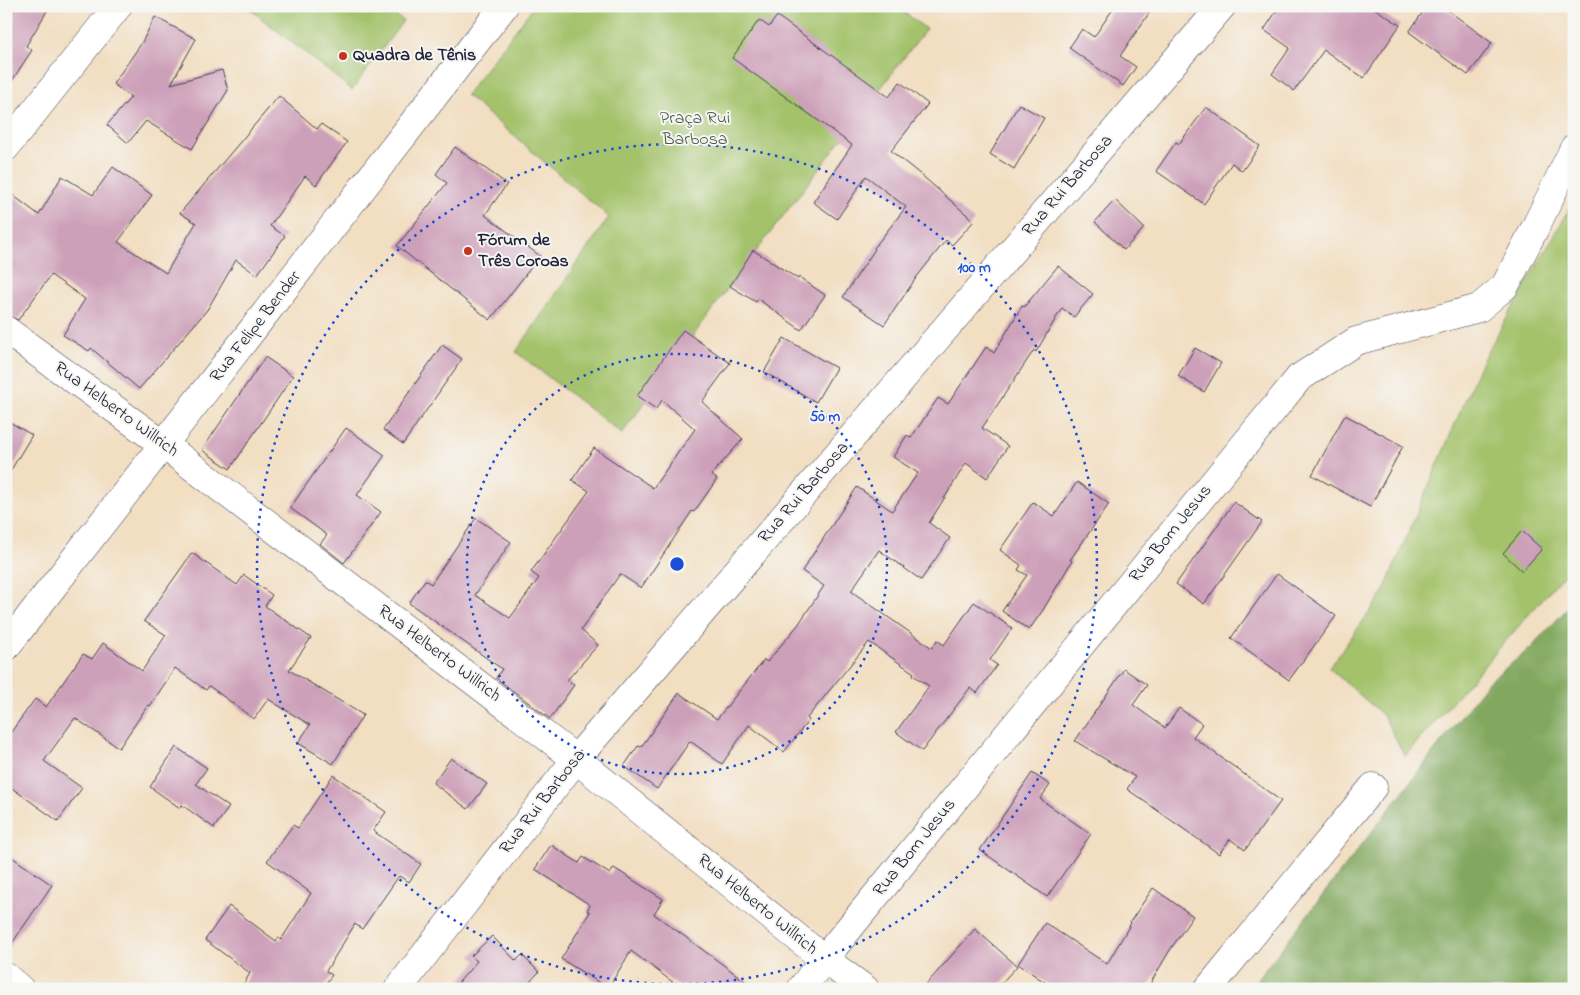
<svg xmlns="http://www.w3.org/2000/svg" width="1580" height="995" font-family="'Indie Flower',sans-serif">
<rect width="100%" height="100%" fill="#f6f6f2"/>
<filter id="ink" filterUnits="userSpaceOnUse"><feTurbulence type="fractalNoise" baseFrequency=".02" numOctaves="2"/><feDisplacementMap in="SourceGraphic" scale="10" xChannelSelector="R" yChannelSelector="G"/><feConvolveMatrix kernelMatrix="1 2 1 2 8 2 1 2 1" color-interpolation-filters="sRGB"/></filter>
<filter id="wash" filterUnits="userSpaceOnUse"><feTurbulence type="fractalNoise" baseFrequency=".0096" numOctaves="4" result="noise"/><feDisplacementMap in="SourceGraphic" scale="20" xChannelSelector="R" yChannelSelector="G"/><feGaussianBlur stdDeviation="1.12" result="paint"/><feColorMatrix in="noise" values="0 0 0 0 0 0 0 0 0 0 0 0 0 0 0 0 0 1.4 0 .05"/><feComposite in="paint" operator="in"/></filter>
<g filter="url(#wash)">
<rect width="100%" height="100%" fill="#f2dec1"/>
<!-- green -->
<g fill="#a3c26a" stroke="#627252">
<path d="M246,6H384L403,21L352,90Z"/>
<path d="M534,6H896L926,29L722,296L622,434L516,352L609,217L466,95Z"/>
<path d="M1574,201V563L1405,756L1383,715L1329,668L1382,595L1481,363Z"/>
</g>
<!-- forest -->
<path fill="#82a85e" stroke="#52654c" d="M1574,601V989H1250L1488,682L1531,648Z"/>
<g id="blocks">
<!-- building -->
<g fill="#cda0b9">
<path d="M6,6H50L26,46L32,50L6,90Z"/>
<path d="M1115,6H1154L1120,56L1136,67L1123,86L1069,48L1082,29L1094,37Z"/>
<path d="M1280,6H1371L1400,25L1364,78L1324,50L1294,91L1272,74L1290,48L1264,30Z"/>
<path d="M1427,6H1442L1492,43L1468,75L1409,32Z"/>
<path d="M777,16L889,97L900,82L928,104L891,151L926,179L974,221L952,245L946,240L916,278L884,325L843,297L875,249L874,248L906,207L866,176L837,219L813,202L852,145L732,58L759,20L769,27Z"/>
<path d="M155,17L196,39L171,84L222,70L228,90L192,149L146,121L128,143L107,125L131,97L113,84L141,44Z"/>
<path d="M279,96L317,129L321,124L347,142L316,185L305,176L270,226L285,236L257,275L236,260L207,310L139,389L91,348L89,351L63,335L85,299L51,275L18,320L6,315V190L39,215L62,176L93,195L113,167L152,195L118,242L166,273L196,223L180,213Z"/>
<path d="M1019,104L1044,118L1014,169L990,154Z"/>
<path d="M1206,107L1260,146L1242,171L1232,163L1204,204L1156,171L1176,142L1179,144Z"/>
<path d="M455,147L507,184L485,215L540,256L490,320L397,246L447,183L436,174Z"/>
<path d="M1115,200L1144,228L1124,250L1095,222Z"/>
<path d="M753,250L798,279L799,277L825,295L801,330L758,299L756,302L730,286Z"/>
<path d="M1058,266L1093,294L1074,317L1062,308L1036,352L1034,350L982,428L1008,446L987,478L966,463L929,523L950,538L921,580L879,550L851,591L932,648L937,640L944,645L974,602L1012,628L990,660L997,665L977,693L970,688L922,751L896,732L929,686L913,675L914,673L869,642L807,718L809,720L784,752L749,725L722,764L690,741L657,789L624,766L638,746L641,747L679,693L717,719L764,660L767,662L798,625L824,586L802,571L857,487L892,511L918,473L893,457L907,435L911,438L938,398L948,404L986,347L994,353L1022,306L1024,307Z"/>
<path d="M683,330L730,363L702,402L743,439L711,475L717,479L694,512L692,511L641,588L620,574L581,630L598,645L567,680L574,685L550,719L496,678L502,669L409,603L425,580L431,584L476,518L511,542L475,595L510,618L539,578L531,572L589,491L572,480L594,448L653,488L695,429L662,400L656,409L637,396Z"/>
<path d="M784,338L836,368L816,402L764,372Z"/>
<path d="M442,345L462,359L403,444L383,430Z"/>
<path d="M1195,348L1221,363L1204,392L1178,376Z"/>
<path d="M265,357L293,376L230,469L202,450Z"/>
<path d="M1345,415L1403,446L1370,507L1312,475Z"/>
<path d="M6,420L32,435L6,478Z"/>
<path d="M346,428L385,455L357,495L381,512L344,563L320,544L327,535L290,508Z"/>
<path d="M1077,482L1109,504L1070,560L1072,561L1043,610L1029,630L1002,611L1027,575L1018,570L1021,565L1000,550L1033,502L1054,516Z"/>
<path d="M1234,502L1262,522L1204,604L1176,584Z"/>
<path d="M1522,531L1542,549L1522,571L1503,553Z"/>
<path d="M192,553L237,585L244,575L272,595L265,606L311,638L289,670L363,715L333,764L298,743L310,725L268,699L254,719L209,686L206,690L175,668L150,706L148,705L119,748L75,718L44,761L82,788L58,821L6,784V739L35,699L46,707L83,654L92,659L103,643L142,671L166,635L144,621Z"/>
<path d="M1277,574L1336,616L1289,680L1231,638Z"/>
<path d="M1124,669L1147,685L1133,705L1165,728L1179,708L1202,724L1193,737L1281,801L1245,850L1230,839L1219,854L1127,789L1135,777L1075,741Z"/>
<path d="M176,747L207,768L196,784L229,807L214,828L182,805L180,808L150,787Z"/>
<path d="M451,758L487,784L468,809L433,783Z"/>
<path d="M1032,773L1050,785L1040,799L1091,834L1047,897L980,850Z"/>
<path d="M333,775L386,812L373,831L421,864L409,882L399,876L362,929L355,924L326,971L332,975L322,989H241L250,973L205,940L229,906L276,941L278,938L281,940L311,893L267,861L293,825L298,828Z"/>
<path d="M551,845L579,863L583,857L610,874L614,868L663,899L654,914L756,989H682L631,951L608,988L561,959L590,912L587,911L590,905L535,869Z"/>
<path d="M6,853L52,885L6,952Z"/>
<path d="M1153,888L1193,916L1170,950L1147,989H1055L1018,964L1045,923L1107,964L1131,923L1130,922Z"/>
<path d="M975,929L1017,966L996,989H922Z"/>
<path d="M492,936L516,961L522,955L539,972L523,989H453L477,961L471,956Z"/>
</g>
</g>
</g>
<g filter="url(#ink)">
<use href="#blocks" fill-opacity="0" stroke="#413e4f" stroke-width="1"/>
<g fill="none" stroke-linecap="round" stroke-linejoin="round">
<!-- minor casing -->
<g stroke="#413e4f" stroke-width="29">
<g id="minor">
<path d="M6,330L164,445L576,759L824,959L865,989"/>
<path d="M6,647L504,6"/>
<path d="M6,977L20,989"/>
<path d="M398,989L576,759L1222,6"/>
<path d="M801,989L824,959L1299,378L1356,341L1479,308L1505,286L1537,224L1574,148"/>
<path d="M1208,989L1373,787"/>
</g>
</g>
<!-- tertiary casing -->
<g stroke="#413e4f" stroke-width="29">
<path id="tertiary" d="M6,147L118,6"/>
</g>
<!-- minor -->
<use href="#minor" stroke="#fff" stroke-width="28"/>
<!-- tertiary -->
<use href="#tertiary" stroke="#fff" stroke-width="28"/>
</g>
</g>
<!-- distance rings -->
<g fill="none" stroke="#1d4ed8" stroke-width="2.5" stroke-dasharray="2.5 5">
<circle cx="677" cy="564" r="210"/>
<circle cx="677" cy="564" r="420"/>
</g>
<!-- markers -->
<g fill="#c8321e" stroke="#f6f6f2" stroke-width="2">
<circle cx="343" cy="56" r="5"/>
<circle cx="468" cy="251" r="5"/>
</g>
<g text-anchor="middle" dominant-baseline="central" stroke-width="4" stroke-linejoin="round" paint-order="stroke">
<!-- poi labels -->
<g font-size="18" font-weight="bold" fill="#22223b" stroke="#f6f6f2" text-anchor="start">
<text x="353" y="56">Quadra de Tênis</text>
<text x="478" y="241">Fórum de<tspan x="478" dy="21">Três Coroas</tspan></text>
</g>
<!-- park labels -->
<g font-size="18" fill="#4f5a4b" stroke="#f6f6f2">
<text x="695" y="119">Praça Rui<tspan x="695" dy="21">Barbosa</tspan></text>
</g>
<!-- street labels -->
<g font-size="18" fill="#22223b" stroke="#f6f6f2">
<text transform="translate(1068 186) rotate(-49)">Rua Rui Barbosa</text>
<text transform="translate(256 327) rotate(-52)">Rua Felipe Bender</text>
<text transform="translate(116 410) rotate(36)">Rua Helberto Willrich</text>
<text transform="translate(804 493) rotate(-49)">Rua Rui Barbosa</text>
<text transform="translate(1171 534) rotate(-51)">Rua Bom Jesus</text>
<text transform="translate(439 654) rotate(37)">Rua Helberto Willrich</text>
<text transform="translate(543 802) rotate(-52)">Rua Rui Barbosa</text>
<text transform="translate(915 848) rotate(-51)">Rua Bom Jesus</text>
<text transform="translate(757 905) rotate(39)">Rua Helberto Willrich</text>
</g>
</g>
<circle cx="677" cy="564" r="8" fill="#1d4ed8" stroke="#f6f6f2" stroke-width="2.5"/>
<g font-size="15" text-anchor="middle" font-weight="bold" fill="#1d4ed8" stroke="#f6f6f2" stroke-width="4" stroke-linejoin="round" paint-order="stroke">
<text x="974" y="272">100 m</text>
<text x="825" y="421">50 m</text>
</g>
<!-- margin -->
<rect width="1580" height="995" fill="none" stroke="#f6f6f2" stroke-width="25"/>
</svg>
